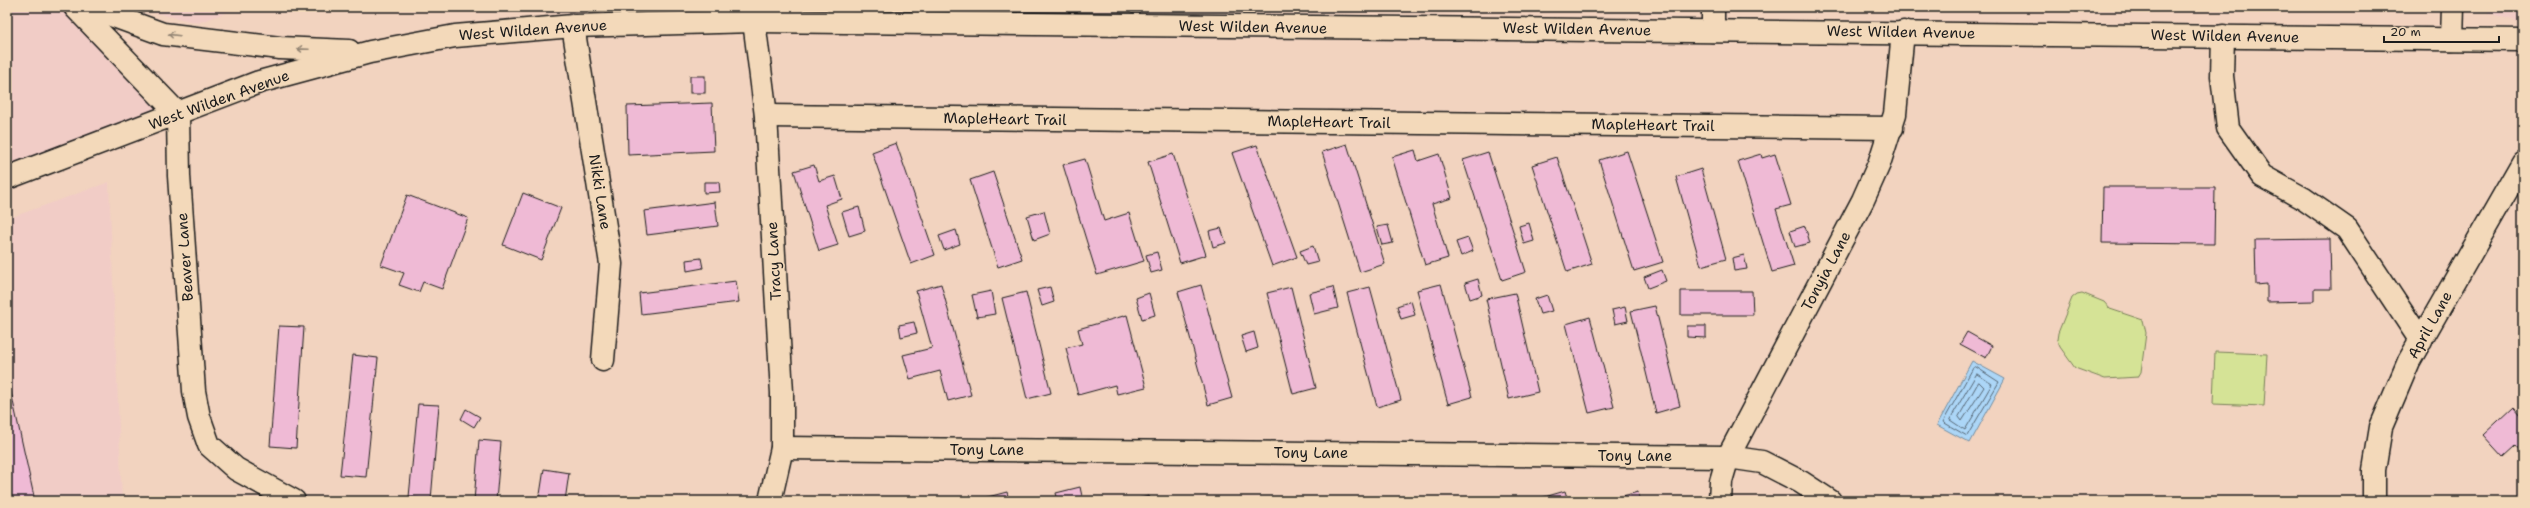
<svg xmlns="http://www.w3.org/2000/svg" width="2530" height="508" font-family="'Shantell Sans',sans-serif">
<rect width="100%" height="100%" fill="#f2d3bf"/>
<filter id="ink" filterUnits="userSpaceOnUse"><feTurbulence type="fractalNoise" baseFrequency=".025" numOctaves="2"/><feDisplacementMap in="SourceGraphic" scale="8" xChannelSelector="R" yChannelSelector="G"/><feConvolveMatrix kernelMatrix="1 2 1 2 8 2 1 2 1" color-interpolation-filters="sRGB"/></filter>
<g filter="url(#ink)">
<!-- built -->
<g fill="#f1ccc6">
<path d="M7,7H66L166,111L7,167Z"/>
<path d="M143,7H241L198,23L151,12Z"/>
<path d="M2488,7H2523V23L2488,13Z"/>
<path d="M109,182L122,501H7V219Z"/>
</g>
<!-- green -->
<g fill="#d5e396" stroke="#788059">
<path d="M2082,293L2104,302L2110,309L2143,320L2146,333L2141,372L2138,377L2105,379L2075,368L2060,347L2057,340L2058,333L2072,298L2077,294Z"/>
<path d="M2215,352L2267,354L2264,406L2213,404Z"/>
</g>
<!-- water -->
<path fill="#acd6f7" stroke="#728c9f" d="M1972,361L2005,379L1970,443L1937,425Z"/>
<g fill="none" stroke-linecap="round" stroke-linejoin="round">
<!-- shore -->
<g stroke="#566674" stroke-width="1">
<path d="M1976,367L1999,382L1967,436L1943,422L1973,368Z"/>
<path d="M1977,374L1992,384L1965,430L1950,420Z"/>
<path d="M1979,382L1984,387L1962,421L1959,417Z"/>
</g>
</g>
<!-- building -->
<g fill="#efbad5" stroke="#1c1c1c">
<rect x="690" y="76" width="15" height="17"/>
<path d="M712,103L714,151L628,155L627,106Z"/>
<path d="M896,143L935,255L911,264L872,152Z"/>
<path d="M1347,144L1385,264L1360,272L1322,152Z"/>
<path d="M1257,145L1297,257L1272,266L1232,153Z"/>
<path d="M1415,150L1418,161L1439,154L1452,198L1432,204L1448,258L1425,265L1392,157Z"/>
<path d="M1627,151L1663,262L1634,271L1599,160Z"/>
<path d="M1488,152L1526,272L1502,280L1463,160Z"/>
<path d="M1173,154L1206,255L1180,263L1148,162Z"/>
<path d="M1761,154L1762,158L1775,154L1791,205L1776,209L1794,266L1772,272L1738,161Z"/>
<path d="M1557,157L1592,264L1567,272L1532,165Z"/>
<path d="M1085,159L1104,221L1129,213L1144,261L1097,275L1063,165Z"/>
<path d="M814,165L819,181L835,176L842,199L825,205L838,245L819,251L794,171Z"/>
<path d="M1701,169L1726,259L1701,266L1676,177Z"/>
<path d="M993,172L1022,259L998,267L970,180Z"/>
<path d="M704,182H719L720,192L704,193Z"/>
<path d="M2103,187H2215L2214,244L2102,243Z"/>
<path d="M523,193L561,208L541,260L503,245Z"/>
<path d="M407,195L468,218L442,289L423,282L419,292L399,285L404,273L381,265Z"/>
<path d="M715,202L718,226L647,235L644,211Z"/>
<path d="M859,207L865,231L849,236L842,212Z"/>
<path d="M1044,211L1050,234L1034,240L1027,216Z"/>
<path d="M1529,223L1534,241L1524,244L1519,226Z"/>
<path d="M1388,225L1393,243L1382,245L1377,227Z"/>
<path d="M1805,226L1810,243L1795,247L1790,231Z"/>
<path d="M1221,228L1226,243L1213,247L1209,231Z"/>
<path d="M956,230L960,244L944,250L939,236Z"/>
<path d="M1468,238L1473,251L1461,256L1456,242Z"/>
<path d="M2330,239L2331,289H2314V301L2267,302V284L2256,285L2255,240Z"/>
<path d="M1313,246L1318,262L1306,265L1300,251Z"/>
<path d="M1157,252L1162,270L1151,273L1146,255Z"/>
<path d="M1744,255L1747,269L1734,271L1732,258Z"/>
<path d="M701,258L703,268L687,271L686,260Z"/>
<path d="M1662,270L1666,281L1648,288L1644,277Z"/>
<path d="M1478,279L1482,295L1470,299L1465,283Z"/>
<path d="M736,281L739,302L641,314L639,293Z"/>
<path d="M941,284L971,395L948,401L940,371L910,379L903,355L932,348L916,291Z"/>
<path d="M1441,284L1472,397L1448,404L1417,290Z"/>
<path d="M1201,285L1232,398L1208,405L1178,292Z"/>
<path d="M1050,287L1054,302L1042,306L1037,290Z"/>
<path d="M1291,287L1316,388L1293,394L1267,293Z"/>
<path d="M1333,287L1338,308L1314,314L1309,293Z"/>
<path d="M1370,287L1401,400L1377,407L1347,293Z"/>
<path d="M991,291L995,314L977,317L972,295Z"/>
<path d="M1681,291H1752L1753,315H1681Z"/>
<path d="M1026,292L1051,393L1027,399L1002,298Z"/>
<path d="M1149,293L1155,315L1142,319L1136,298Z"/>
<path d="M1515,293L1538,392L1509,399L1486,299Z"/>
<path d="M1547,295L1552,311L1540,314L1535,299Z"/>
<path d="M1411,301L1415,315L1401,319L1397,306Z"/>
<path d="M1655,306L1680,406L1656,413L1631,311Z"/>
<path d="M1625,307L1628,321L1615,324L1612,310Z"/>
<path d="M1127,315L1146,387L1117,394L1115,385L1078,395L1066,348L1082,344L1078,329Z"/>
<path d="M1590,317L1614,407L1589,413L1566,324Z"/>
<path d="M914,322L917,333L901,337L899,325Z"/>
<path d="M279,326L304,327L296,448L270,446Z"/>
<path d="M1687,326H1706V338L1687,337Z"/>
<path d="M1254,332L1258,348L1246,352L1241,336Z"/>
<path d="M1967,332L1992,346L1986,358L1960,344Z"/>
<path d="M353,355L378,358L366,477L340,475Z"/>
<path d="M7,374L35,501H7Z"/>
<path d="M418,404L439,405L431,500L409,497Z"/>
<path d="M2513,407L2523,418V455L2515,446L2503,457L2483,435Z"/>
<path d="M466,409L480,417L474,427L461,419Z"/>
<path d="M479,440L501,442L496,501H474Z"/>
<path d="M544,469L569,473L565,501H539Z"/>
<path d="M1080,487L1083,501H1058L1056,493Z"/>
<path d="M1565,491L1568,501H1542L1541,498Z"/>
<path d="M1007,492L1009,501H985L984,498Z"/>
<path d="M1638,492L1640,501H1616L1615,498Z"/>
<path d="M1149,496L1151,501H1129Z"/>
<path d="M602,497L626,501H602Z"/>
</g>
<g fill="none" stroke-linecap="round" stroke-linejoin="round">
<!-- minor casing -->
<g stroke="#1c1c1c" stroke-width="25">
<g id="minor">
<path d="M75,7L178,114L179,176L194,391L199,417L209,445L236,469L294,501"/>
<path d="M89,7L163,34L280,48L349,51"/>
<path d="M754,7V21L766,116L782,393V448L770,501"/>
<path d="M573,26L611,264L603,360"/>
<path d="M1713,31V7"/>
<path d="M2223,36L2222,76L2228,128L2262,176L2304,199L2347,229L2421,341"/>
<path d="M2452,39L2453,7"/>
<path d="M766,116L1892,128"/>
<path d="M7,178L259,82L370,52L455,36L573,26L754,21L2523,40"/>
<path d="M782,448L1728,457L1762,462L1801,482L1830,501"/>
<path d="M1720,501L1721,481L1728,457L1863,200L1879,164L1895,114L1903,32"/>
<path d="M2374,501V470L2381,427L2409,361L2523,162"/>
</g>
</g>
<!-- minor -->
<use href="#minor" stroke="#f3d9ba" stroke-width="22"/>
</g>
<!-- one-way arrows -->
<defs><path id="oneway-shaft" d="M-6 0H5M1.5-3L5.5 0L1.5 3" fill="none" stroke-width="1.6" stroke-linecap="round" stroke-linejoin="round"/></defs>
<g stroke="#928473">
<use href="#oneway-shaft" transform="translate(174 35) rotate(-173)"/>
<use href="#oneway-shaft" transform="translate(303 49) rotate(-178)"/>
</g>
</g>
<g text-anchor="middle" dominant-baseline="central" stroke-width="3" stroke-linejoin="round" paint-order="stroke">
<!-- street labels -->
<g font-size="15" fill="#1c1c1c" stroke="#f3d9ba">
<text transform="translate(1253 27) rotate(1)">West Wilden Avenue</text>
<text transform="translate(1577 29) rotate(1)">West Wilden Avenue</text>
<text transform="translate(533 30) rotate(-4)">West Wilden Avenue</text>
<text transform="translate(1901 32) rotate(1)">West Wilden Avenue</text>
<text transform="translate(2225 36) rotate(1)">West Wilden Avenue</text>
<text transform="translate(219 100) rotate(-20)">West Wilden Avenue</text>
<text transform="translate(1005 119) rotate(1)">MapleHeart Trail</text>
<text transform="translate(1329 122) rotate(1)">MapleHeart Trail</text>
<text transform="translate(1653 125) rotate(1)">MapleHeart Trail</text>
<text transform="translate(600 192) rotate(81)">Nikki Lane</text>
<text transform="translate(185 257) rotate(-94)">Beaver Lane</text>
<text transform="translate(774 261) rotate(-93)">Tracy Lane</text>
<text transform="translate(1826 271) rotate(-62)">Tonyia Lane</text>
<text transform="translate(2430 325) rotate(-61)">April Lane</text>
<text x="987" y="450">Tony Lane</text>
<text x="1311" y="453">Tony Lane</text>
<text x="1635" y="456">Tony Lane</text>
</g>
</g>
<!-- margin -->
<rect width="2530" height="508" fill="none" stroke="#f3d9ba" stroke-width="24"/>
<rect x="12" y="12" width="2506" height="484" fill="none" stroke="#1c1c1c" stroke-width="1.5" filter="url(#ink)"/>
<!-- scale -->
<path d="M2384 36v6h115v-6" fill="none" stroke="#1c1c1c" stroke-width="2"/>
<text x="2390" y="36" font-size="12" fill="#1c1c1c" stroke="#f3d9ba" stroke-width="3" paint-order="stroke">20 m</text>
</svg>
